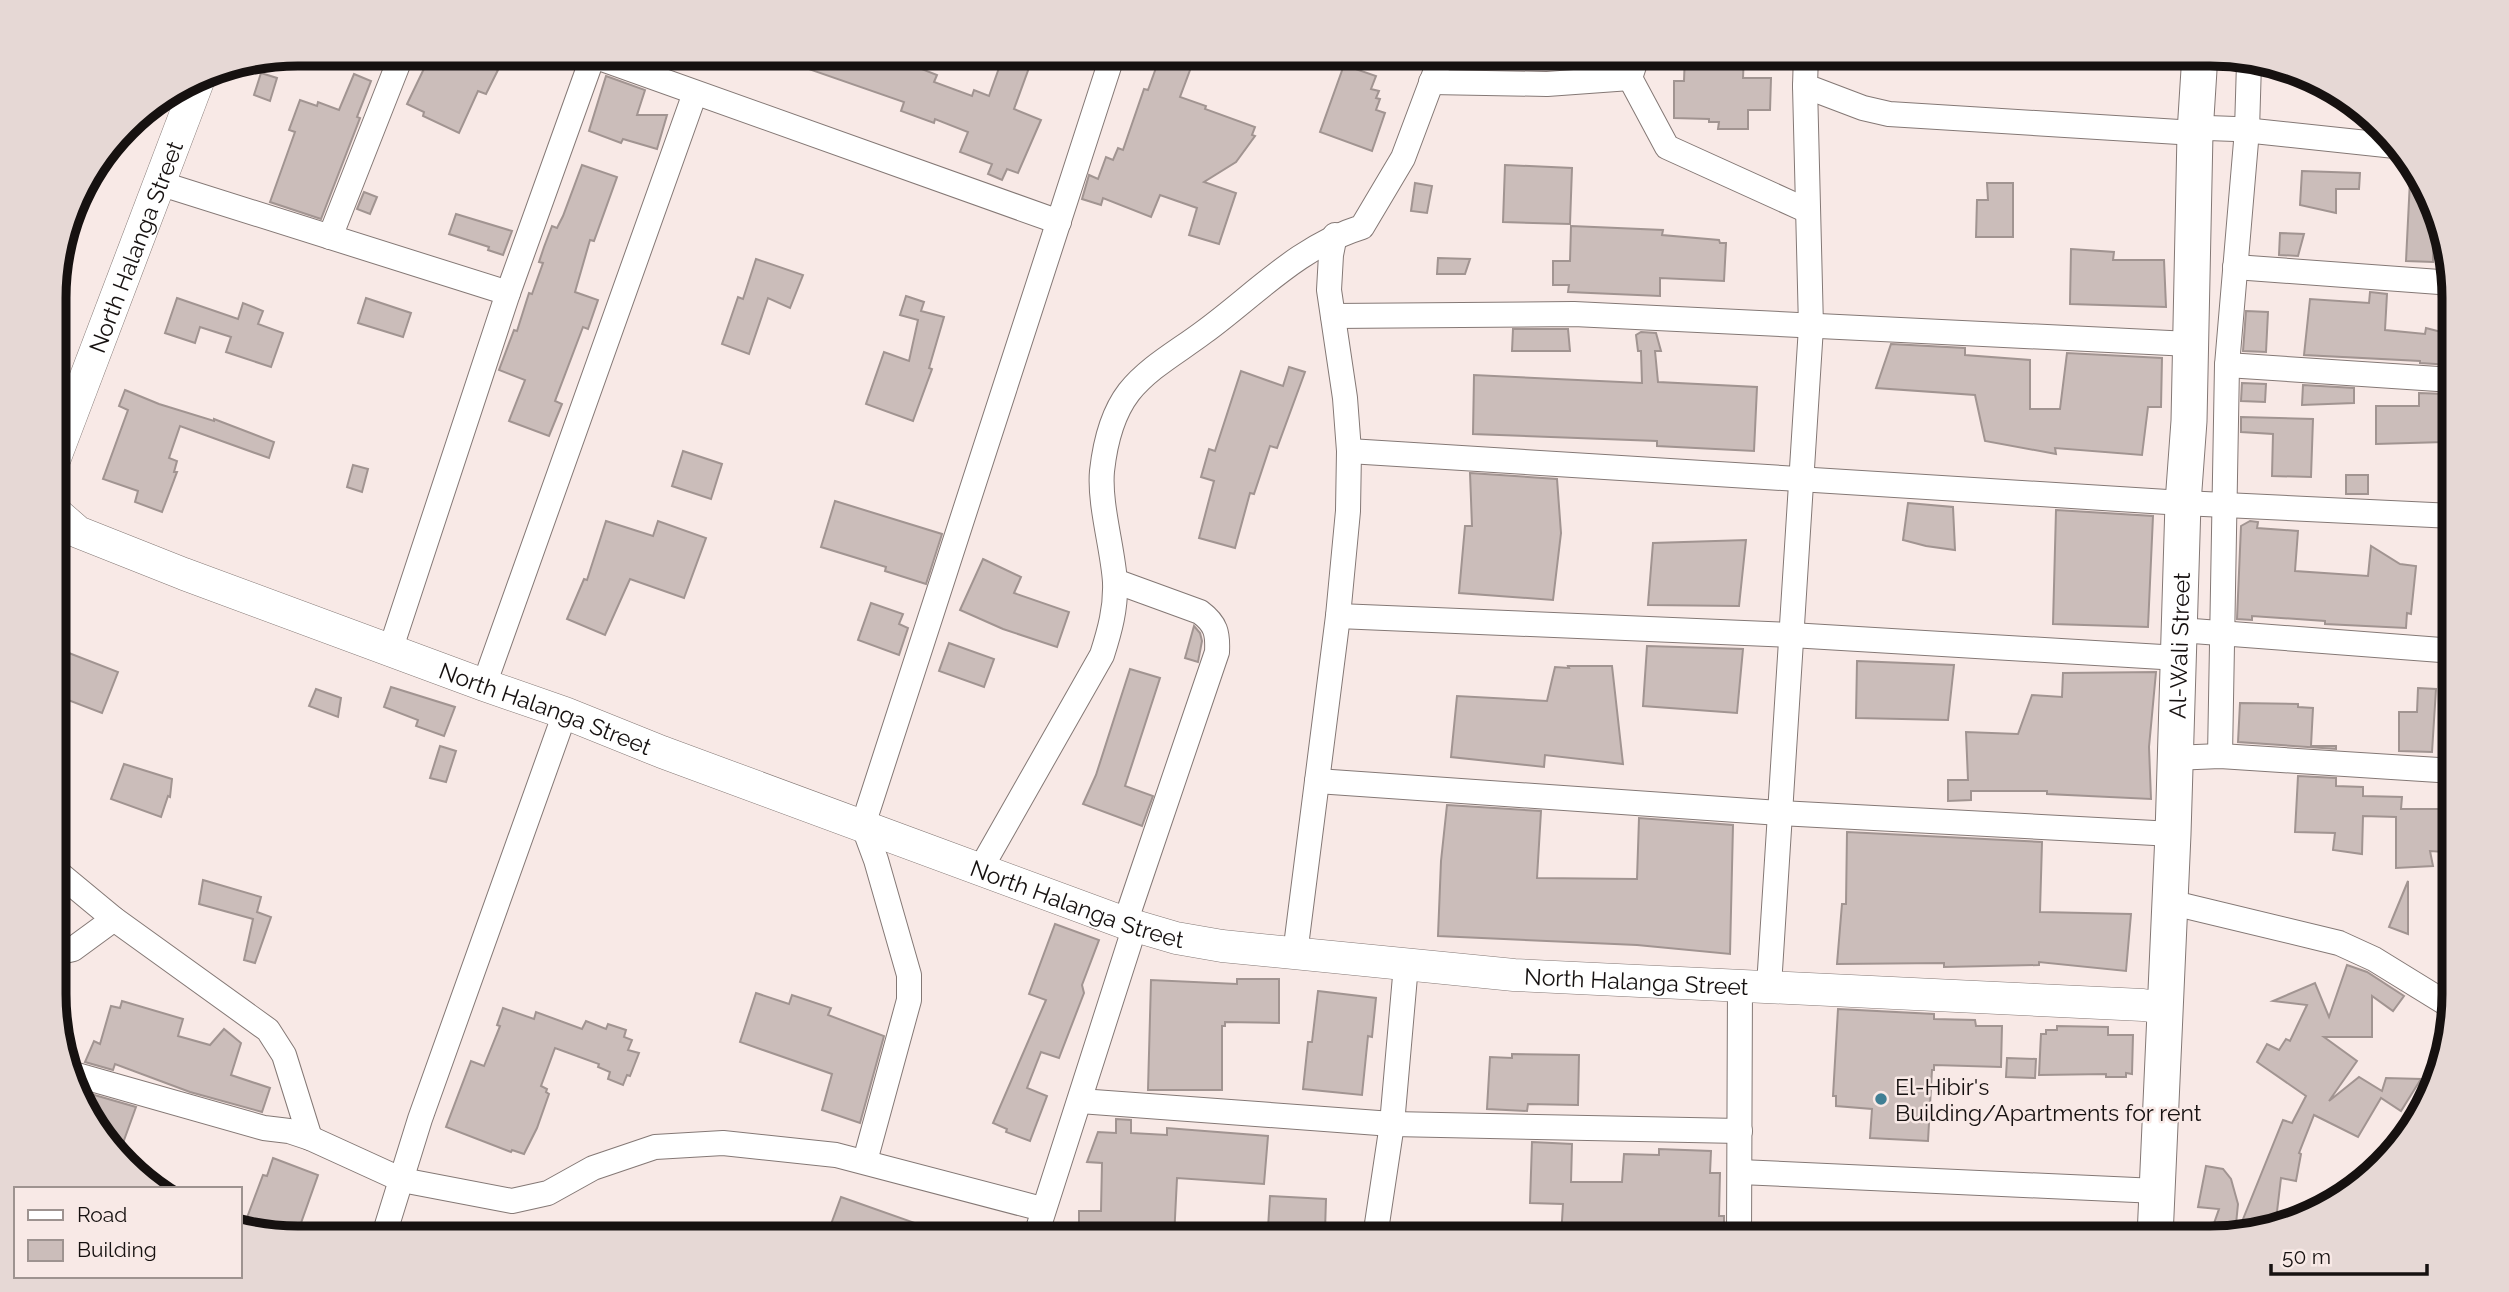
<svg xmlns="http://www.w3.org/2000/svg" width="2509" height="1292" font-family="Raleway,sans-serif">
<rect width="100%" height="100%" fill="#f8e9e6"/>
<!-- building -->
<g fill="#cbbdba" stroke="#a19491" stroke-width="2">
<path d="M431,54H479L494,61L491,67L498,70L486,94L478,91L459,133L423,116L424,112L407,104Z"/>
<path d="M775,54H913L909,64L937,75L934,82L972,96L974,90L989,96L1004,54H1034L1014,109L1041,120L1018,173L1007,169L1002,180L988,174L992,164L960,152L968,132L935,119L934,123L901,111L904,102L774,57Z"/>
<path d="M1161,54H1196L1180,97L1206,106L1205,109L1255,127L1252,135L1255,136L1236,162L1204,182L1236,193L1219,244L1189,235L1197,208L1160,195L1151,217L1103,198L1101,205L1082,199L1089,175L1098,179L1106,157L1113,160L1118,148L1123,150L1144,89L1148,90Z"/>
<path d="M1685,54H1744L1743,78H1771L1770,110H1748V129H1718L1719,122H1709V119L1674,118V81H1684Z"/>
<path d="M1344,65L1376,76L1371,89L1379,91L1376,98L1380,99L1376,110L1385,113L1372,151L1320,132Z"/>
<path d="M261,73L277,78L270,101L254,95Z"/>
<path d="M354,74L371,81L357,117L360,118L321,219L270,202L295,132L289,130L300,100L317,106L318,102L339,110Z"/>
<path d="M606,76L645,90L637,115H667L657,149L623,139L621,143L589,131Z"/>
<path d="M2411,160L2437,226L2433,225V262L2406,261Z"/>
<path d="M582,165L617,177L594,241L590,240L575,292L598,300L588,329L583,327L555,401L562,404L549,436L509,421L525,380L499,370L514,330L517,331L529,293L532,294L543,263L539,262L544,247L552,226L557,228L563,216Z"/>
<path d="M1505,165L1572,168L1570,224L1503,222Z"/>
<path d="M2302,171L2360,173L2359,189H2336V213L2300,205Z"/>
<path d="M1415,183L1432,186L1427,213L1411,211Z"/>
<path d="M1987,183H2013V237H1976L1977,200H1988Z"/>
<path d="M364,192L377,197L370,214L357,209Z"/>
<path d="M456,214L512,231L503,255L488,250L489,247L449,234Z"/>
<path d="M1571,226L1663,230L1662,235L1719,240L1720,243H1726L1724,281L1660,278V296L1568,292L1569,285H1553V261H1570Z"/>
<path d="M2280,233L2304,234L2298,256L2279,255Z"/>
<path d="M2071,249L2114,252L2113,260H2164L2166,307L2070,304Z"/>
<path d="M1438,258L1470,259L1465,274H1437Z"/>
<path d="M756,259L803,275L790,308L768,298L749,354L722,344L738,297L743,299Z"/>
<path d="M2370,292L2387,294L2385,330L2425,334L2426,328L2453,335L2451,365L2420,363V361L2304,355L2310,299L2369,303Z"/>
<path d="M906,296L924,302L921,311L944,317L929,368L932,369L913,421L866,404L884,352L909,361L918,320L900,315Z"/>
<path d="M177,298L238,319L243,303L263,311L258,324L283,333L271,367L226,352L231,337L200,327L195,343L165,333Z"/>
<path d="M366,298L411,313L403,337L358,323Z"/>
<path d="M2246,311L2268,312L2266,352L2243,351Z"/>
<path d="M1513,329H1568L1570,351H1512Z"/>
<path d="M1641,332L1656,333L1661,351H1655L1658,382L1757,387L1754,451L1657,446V441L1473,434L1474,375L1642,383L1641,351H1638L1636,335Z"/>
<path d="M1891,344L1965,348V355L2030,360V409H2060L2067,353L2162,358L2161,407H2148L2142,455L2055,448L2056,454L1985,441L1975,395L1876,388Z"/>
<path d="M1289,367L1305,372L1277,448L1270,446L1254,494L1250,493L1235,548L1199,538L1214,481L1201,477L1209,449L1215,451L1241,371L1283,386Z"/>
<path d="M2242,383L2266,384L2265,402L2241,401Z"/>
<path d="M2303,385L2354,388V403L2302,405Z"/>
<path d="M125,390L159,404L214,421V419L274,442L269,458L180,426L169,458L177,461L174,472H177L162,512L135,502L138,491L103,479L128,410L119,406Z"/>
<path d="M2419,393L2445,394L2444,442L2376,444V406H2419Z"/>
<path d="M2241,417L2313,419L2311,477L2272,476L2273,434L2241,432Z"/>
<path d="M683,451L722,464L711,499L672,486Z"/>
<path d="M353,465L368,469L362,492L347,487Z"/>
<path d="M1470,473L1557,479L1561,533L1553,600L1459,593L1465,526H1472Z"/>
<rect x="2346" y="475" width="22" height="19"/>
<path d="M835,501L942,534L926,584L885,571L886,567L821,547Z"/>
<path d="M1908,503L1953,507L1955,550L1926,546L1903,540Z"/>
<path d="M2056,510L2153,516L2148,627L2053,624Z"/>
<path d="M606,521L653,536L658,521L706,538L684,598L630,579L605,635L567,619L584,579L587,580Z"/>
<path d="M2250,521L2258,522L2257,528L2298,531L2295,571L2368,576L2371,546L2400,564L2416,566L2411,614L2407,613L2406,628L2325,624V621L2252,616V620L2237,619L2241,526Z"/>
<path d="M1746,540L1739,606L1648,605L1653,543Z"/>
<path d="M983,559L1021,577L1014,593L1069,612L1057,647L1003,629L960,610Z"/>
<path d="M871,603L903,614L899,624L908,628L899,655L858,640Z"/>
<path d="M1194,626L1200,633L1202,641L1198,662L1185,658Z"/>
<path d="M949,643L994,659L984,687L939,671Z"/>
<path d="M1647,646L1743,649L1737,713L1643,706Z"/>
<path d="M56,648L118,672L102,713L60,697L68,678L56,674Z"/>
<path d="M1857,661L1954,665L1948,720L1856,718Z"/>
<path d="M1568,666H1612L1623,764L1545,755L1544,767L1451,757L1457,696L1547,701L1555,667L1569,668Z"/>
<path d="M1130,669L1160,678L1125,786L1153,796L1142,826L1083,804L1096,775Z"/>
<path d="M2156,672L2149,747L2151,799L2047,794V791H1971V800L1948,801V780H1968L1966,732L2018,734L2032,695L2062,697L2063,673Z"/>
<path d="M391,687L455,707L444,736L416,726L418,720L384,707Z"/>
<path d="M2418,688L2436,689L2432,752L2399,751V712H2417Z"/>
<path d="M316,689L341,698L338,717L309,706Z"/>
<path d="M2240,703L2298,704V707L2313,708L2311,746H2336V749L2238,742Z"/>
<path d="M440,746L456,751L446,782L430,778Z"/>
<path d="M124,764L172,779L170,797L168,796L161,817L111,799Z"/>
<path d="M2298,776L2336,778V786L2363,787V796L2402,797L2401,809H2447L2444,852L2430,851L2433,866L2396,868V817L2363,816L2362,854L2333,850L2335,833L2295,832Z"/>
<path d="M1447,805L1541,811L1537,878L1637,879L1639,818L1733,825L1730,954L1637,945L1438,936L1441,861Z"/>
<path d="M1847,832L2042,842L2040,912L2131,914L2126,971L2039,962V965L1944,967V963L1837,964L1842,904H1846Z"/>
<path d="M203,880L261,897L257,912L271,917L255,963L244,960L253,919L199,904Z"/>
<path d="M2408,881V934L2389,927Z"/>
<path d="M1055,924L1099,940L1082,985L1084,993L1059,1058L1041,1052L1027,1088L1047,1096L1030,1141L1006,1132L1007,1129L993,1123L1046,1000L1029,994Z"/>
<path d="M2347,965L2367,972L2404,996L2393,1011L2372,996V1037H2324L2357,1061L2329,1101L2359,1077L2382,1091L2386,1078L2421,1079L2401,1111L2381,1098L2358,1137L2314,1115L2299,1153L2301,1154L2296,1181L2281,1178L2276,1220L2237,1234L2283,1120L2292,1123L2306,1096L2257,1062L2267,1044L2279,1050L2286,1039L2290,1041L2307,1005L2273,1001L2315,983L2329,1017Z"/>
<path d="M1237,979H1279V1023L1225,1022V1026H1222V1090H1148L1151,980L1237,984Z"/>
<path d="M1318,991L1376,998L1372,1037L1368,1036L1362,1095L1303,1089L1308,1042H1312Z"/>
<path d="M756,993L789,1004L792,995L831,1008L828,1015L884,1036L860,1123L822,1110L832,1074L740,1042Z"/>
<path d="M122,1001L183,1019L178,1036L210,1045L224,1029L241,1043L231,1075L270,1088L262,1112L190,1092L115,1064L113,1070L85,1062L94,1041L100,1044L111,1006L120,1008Z"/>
<path d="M503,1008L534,1019L536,1012L582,1029L586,1021L606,1029L608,1024L626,1030L624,1037L632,1040L628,1050L639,1053L630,1076L627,1075L623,1085L608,1079L610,1072L598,1067L599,1064L555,1048L541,1086L547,1089L546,1092L549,1094L537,1128L524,1154L512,1150L511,1152L446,1127L471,1061L484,1066L500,1026L497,1025Z"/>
<path d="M1838,1009L1934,1014V1019L1975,1020L1976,1026H2002L2001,1067L1934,1065V1070H1932L1928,1141L1870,1138L1872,1109L1836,1106V1096H1833Z"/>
<path d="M2057,1026L2108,1027V1035H2133L2132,1074L2126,1073V1077H2106V1074L2039,1075L2041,1034H2046V1030H2057Z"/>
<path d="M1512,1054L1579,1055L1578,1105L1528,1104L1527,1111L1487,1109L1490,1057L1512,1058Z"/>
<path d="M2007,1058L2036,1059L2035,1078L2006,1077Z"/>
<path d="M84,1092L136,1107L119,1154L104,1142Z"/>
<path d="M1116,1119L1131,1120V1133L1167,1135V1128L1268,1136L1264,1184L1177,1178L1174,1238H1079V1211H1101L1102,1163L1087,1162L1098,1132L1116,1133Z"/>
<path d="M1532,1142L1572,1144L1571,1182H1622L1624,1154L1659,1155V1149L1711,1151L1710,1173H1720L1719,1216H1724V1237H1639V1226L1607,1224V1237H1561L1563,1204L1530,1203Z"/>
<path d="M273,1158L318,1175L296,1237L245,1223L263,1175L267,1176Z"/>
<path d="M2206,1166L2223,1169L2231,1179L2238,1204L2235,1234L2212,1229L2219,1209L2198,1207Z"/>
<path d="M1270,1196L1326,1199L1325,1231L1268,1228Z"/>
<path d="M841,1197L915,1223L910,1238H826Z"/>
</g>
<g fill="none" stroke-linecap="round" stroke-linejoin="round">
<!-- minor casing -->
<g stroke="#847875" stroke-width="26">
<g id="minor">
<path d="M588,54L1059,222"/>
<path d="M1638,54L1630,78L1667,147L1808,211"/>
<path d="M1806,54L1805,86L1863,108L1889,114L2195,133L2208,128L2235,129L2395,146"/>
<path d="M1431,82L1547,84L1630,78"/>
<path d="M159,183L508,293"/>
<path d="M330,237L402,54"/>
<path d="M2235,267L2453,283"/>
<path d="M1333,316L1574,314L2190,344"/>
<path d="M2227,365L2453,380"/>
<path d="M1349,451L2183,503L2453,516"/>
<path d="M1115,581L1200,612C1216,624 1218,633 1217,652L1125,923"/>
<path d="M1338,616L1791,635L2179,658"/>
<path d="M2180,630L2454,651"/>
<path d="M390,651L508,293L593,56"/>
<path d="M484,685L695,93"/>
<path d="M2220,756L2227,365L2247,130L2249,63"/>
<path d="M2173,758L2220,756L2454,771"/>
<path d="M1317,781L1780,813L2173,834"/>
<path d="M981,868L1102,655C1110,630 1116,608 1115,582C1113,549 1099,504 1102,471C1105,444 1112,414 1129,392C1149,367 1179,351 1204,332C1256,294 1298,247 1362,227L1403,158L1442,54"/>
<path d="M56,871L114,919L268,1030L284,1055L310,1138"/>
<path d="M2169,902L2339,943L2374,959L2452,1007"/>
<path d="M56,953L73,949L114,919"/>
<path d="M1295,954L1338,616L1348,511L1349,451L1345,398L1329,290L1331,255L1335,235"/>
<path d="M1769,986L1811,327L1805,86"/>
<path d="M77,1075L264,1128L289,1131L310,1138L402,1180L512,1201L548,1193L593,1168L655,1147L723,1143L836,1155L1042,1209"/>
<path d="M1080,1101L1392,1124L1740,1131"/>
<path d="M865,1161L909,1000V975L876,860L863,825L1113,54"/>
<path d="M1740,1172L2157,1191"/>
<path d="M1375,1237L1392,1124L1406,965"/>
<path d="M1739,1237L1740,984"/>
<path d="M383,1238L420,1119L565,713"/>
<path d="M1035,1238L1135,926"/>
</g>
</g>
<!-- tertiary casing -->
<g stroke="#847875" stroke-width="33">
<g id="tertiary">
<path id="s1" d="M55,458L200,76"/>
<path id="s2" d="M55,512L78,532L184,574L484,685L565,713L662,752L1125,923L1176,938L1222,946L1514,975L2143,1005L2164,1008"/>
</g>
</g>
<!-- secondary casing -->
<g stroke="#847875" stroke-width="37">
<g id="secondary">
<path id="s3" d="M2155,1237L2173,834L2183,503L2189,421L2195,133L2200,54"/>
</g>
</g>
<!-- minor -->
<use href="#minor" stroke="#fff" stroke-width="24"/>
<!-- tertiary -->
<use href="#tertiary" stroke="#fff" stroke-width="32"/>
<!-- secondary -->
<use href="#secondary" stroke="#fff" stroke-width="35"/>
</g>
<!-- markers -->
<circle fill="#407f94" stroke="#f8e9e6" stroke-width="2.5" cx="1881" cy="1099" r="7"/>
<g text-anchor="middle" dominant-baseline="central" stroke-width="5" stroke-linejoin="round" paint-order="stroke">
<!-- street labels -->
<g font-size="23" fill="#161110" stroke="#f8e9e6">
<text stroke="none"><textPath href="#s1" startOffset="226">North Halanga Street</textPath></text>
<text stroke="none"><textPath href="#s3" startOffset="592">Al-Wali Street</textPath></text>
<text stroke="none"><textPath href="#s2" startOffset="530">North Halanga Street</textPath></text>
<text stroke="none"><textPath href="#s2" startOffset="1097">North Halanga Street</textPath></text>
<text stroke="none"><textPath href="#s2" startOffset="1664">North Halanga Street</textPath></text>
</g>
<!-- poi labels -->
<g font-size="23" fill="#161110" stroke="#f8e9e6" text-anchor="start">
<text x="1895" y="1086">El-Hibir's<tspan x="1895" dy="26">Building/Apartments for rent</tspan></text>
</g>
</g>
<!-- crop -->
<path d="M0 0H2509V1292H0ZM298 66H2210A232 232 0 0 1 2442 298V994A232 232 0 0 1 2210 1226H298A232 232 0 0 1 66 994V298A232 232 0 0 1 298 66Z" fill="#e6d8d5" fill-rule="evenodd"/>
<path fill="none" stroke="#161110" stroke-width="9" d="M298 66H2210A232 232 0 0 1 2442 298V994A232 232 0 0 1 2210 1226H298A232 232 0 0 1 66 994V298A232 232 0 0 1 298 66Z"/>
<!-- legend -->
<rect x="14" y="1187" width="228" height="91" fill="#f8e9e6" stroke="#9e9390" stroke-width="2"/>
<rect x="28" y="1210" width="35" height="10" fill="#ffffff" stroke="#9e9390" stroke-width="2"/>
<text x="77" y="1222" font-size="21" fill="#161110">Road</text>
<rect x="28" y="1240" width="35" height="21" fill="#cbbdba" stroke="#9e9390" stroke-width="2"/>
<text x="77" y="1257" font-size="21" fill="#161110">Building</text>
<!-- scale -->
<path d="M2271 1264v10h156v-10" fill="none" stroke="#161110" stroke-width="3.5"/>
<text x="2282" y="1264" font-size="21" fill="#161110" stroke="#f8e9e6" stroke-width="5" paint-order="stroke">50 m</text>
</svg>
